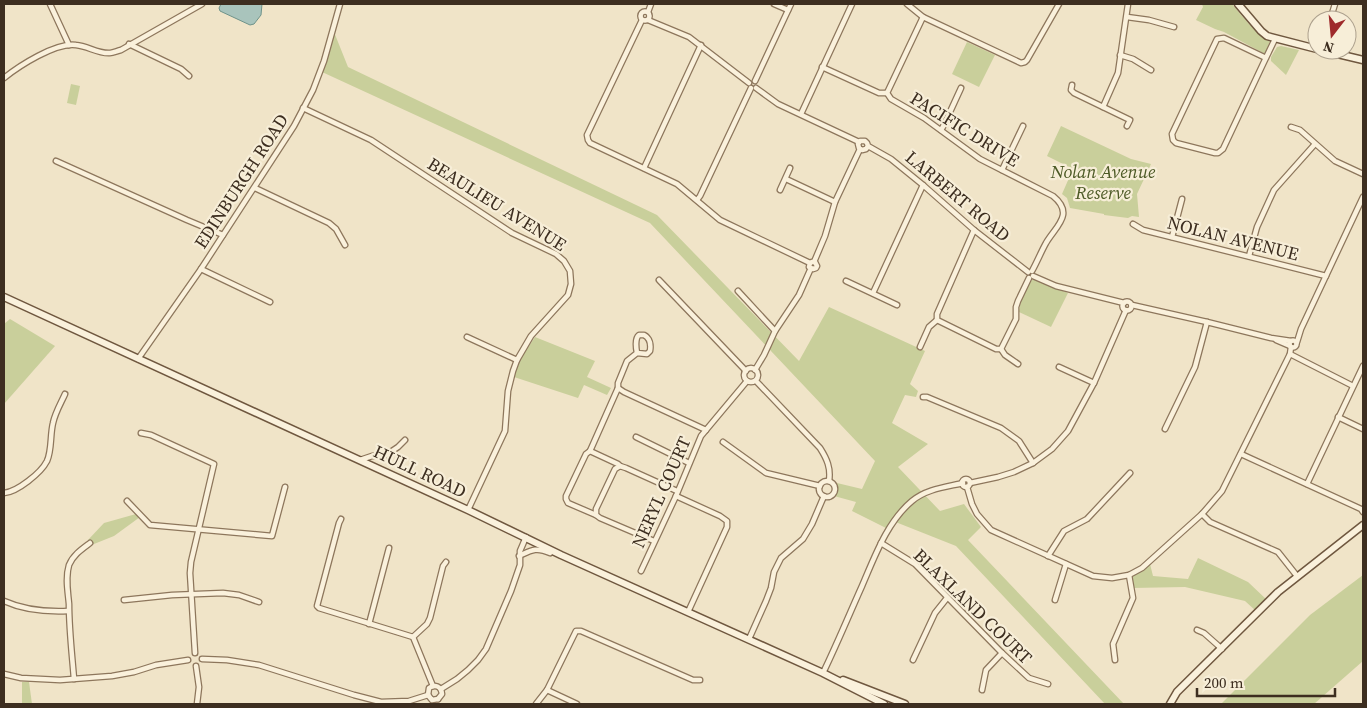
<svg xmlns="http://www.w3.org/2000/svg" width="1367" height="708" font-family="'Source Serif 4',serif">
<rect width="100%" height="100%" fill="#f0e4c8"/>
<!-- green -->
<g fill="#c9cf9b">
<path d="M1202,4H1232C1243,17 1255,33 1270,41L1265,54L1224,32L1215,29L1196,20L1203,7Z"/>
<path d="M334,32L348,67L657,215L799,361L829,307L925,351L910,384L918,391L916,397L905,395L892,423L928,444L898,467L940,511L964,504L981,527L968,540L1124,704H1105L956,546L893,521L888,529L852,511L856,502L834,496L838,490L837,483L862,489L875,461L650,223L322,72Z"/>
<path d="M967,42L995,55L979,87L952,74Z"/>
<path d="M1281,46L1299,50L1286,75L1271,61V57L1277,47Z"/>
<path d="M71,84L80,86L76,105L67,103Z"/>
<path d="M1061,126L1131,159L1151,164L1137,194L1139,217L1132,216L1128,218L1104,215V214L1070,208L1067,198L1062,194L1073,169L1047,156Z"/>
<path d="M1034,279L1068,293L1051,327L1019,312C1020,302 1025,283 1034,279Z"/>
<path d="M10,319L55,346L4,404V324Z"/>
<path d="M535,337L595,361L587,377L611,388L607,395L584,385L578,398L514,377L521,358Z"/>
<path d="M136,514L140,517L114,536L94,544L88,540L104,523Z"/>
<path d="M1198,558L1248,582L1267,600L1256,611L1245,601L1185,587L1132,588L1130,576L1144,570L1150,564L1153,576L1188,579Z"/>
<path d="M1363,575V661L1314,704H1221L1310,615Z"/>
<path d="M22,682H29L32,704H22Z"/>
</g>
<!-- water -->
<path fill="#a9c4bc" stroke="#6f938a" d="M221,4H262L261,15L254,24L250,25L220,11L219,8Z"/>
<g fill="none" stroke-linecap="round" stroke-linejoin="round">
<!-- street casing -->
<g stroke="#8d765c" stroke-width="7">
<g id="street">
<path d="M50,4L69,45"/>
<path d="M774,4L788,10"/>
<path d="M907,4L923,17L1021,63L1025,62L1027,60L1059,4"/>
<circle cx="645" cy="16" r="4.5"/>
<path d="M648,12L651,4"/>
<path d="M923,17L887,93L891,99L924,118L980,159L1053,196C1075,214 1056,226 1046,243C1041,252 1037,262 1032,271"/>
<path d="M1127,17L1149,20L1174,27"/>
<path d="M642,20L587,135L588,140L590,143L677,184L720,220L810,263"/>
<path d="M648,20L689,37L749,83"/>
<path d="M1330,20L1335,4"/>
<path d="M129,44L181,69L189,76"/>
<path d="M1120,55L1133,59L1151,70"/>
<path d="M1266,58L1224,38L1217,39L1172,134L1173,140L1176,143L1215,153H1218L1223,149L1263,64L1275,39"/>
<path d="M822,67L879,93H887"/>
<path d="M4,78C19,66 56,42 76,45C88,46 98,54 110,53C113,53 117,51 121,50L202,4"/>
<path d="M755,81L791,4"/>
<path d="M1072,85L1071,90L1074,93L1130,120L1127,126"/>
<path d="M756,88L778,104L859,142"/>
<path d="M1103,107L1118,73L1128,4"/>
<path d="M303,108L371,140L512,233L556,254L564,261L570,271L571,284L568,295L531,336L517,360L513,371L508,391L505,431L468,510"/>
<path d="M801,114L852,4"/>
<path d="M1291,127L1300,130L1335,161L1363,174"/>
<path d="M941,130L944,125L961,88"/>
<path d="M868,146L866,149L862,150L859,148L858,144L860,141H865L867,143L868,146L891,159L923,185L974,230L1028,272"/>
<path d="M56,161L187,220L223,235"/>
<path d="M644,168L701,45"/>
<path d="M1002,170L1023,126"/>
<path d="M786,179L835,202"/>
<path d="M255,188L329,223L336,229L345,245"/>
<path d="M780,190L790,168"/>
<path d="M697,200L700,196L751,88"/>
<path d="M1133,224L1143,230L1326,276"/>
<path d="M974,230L937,314V320L996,349H1001L1016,319V307L1018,301L1029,278"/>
<path d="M1172,237L1182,199"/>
<path d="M1249,256L1257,227L1274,190L1315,144"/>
<path d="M814,262L825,236L835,202L860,149"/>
<path d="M201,269L270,302"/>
<path d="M1033,276L1056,286L1124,303"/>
<path d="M659,280L746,371"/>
<path d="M846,281L897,305"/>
<path d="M738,291L775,331"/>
<path d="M873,293L923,185"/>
<circle cx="1127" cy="306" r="4.5"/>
<path d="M1132,305L1207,322L1271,338L1291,341"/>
<path d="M467,337L517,360"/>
<path d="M1276,340L1290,346"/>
<circle cx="1293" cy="344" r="3.5"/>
<path d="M1297,342L1301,329L1363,197"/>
<path d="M920,347L929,327L937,320"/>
<path d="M1001,349L1005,355L1018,364"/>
<path d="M1290,354L1353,386"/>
<path d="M138,359L201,269L294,126L313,90L324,61L340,4"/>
<path d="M1059,367L1094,383"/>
<circle cx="751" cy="375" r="7"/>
<path d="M755,370L764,355L775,331L799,295L811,268L809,267L810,263L812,262H815L817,266L816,268L813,269L811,268"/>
<path d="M756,381L820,448C827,459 831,468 829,481"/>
<path d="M618,388L624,392L706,430"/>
<path d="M923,397H927L1001,428L1019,441L1033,463"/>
<path d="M1338,417L1363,429"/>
<path d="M1165,429L1195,367L1207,322"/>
<path d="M141,433L151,435L214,464L191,562L190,573L195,653"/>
<path d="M636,437L689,463"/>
<path d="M723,442L766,473L820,486"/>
<path d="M590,451L618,464L620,466"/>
<path d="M1241,454L1361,509L1363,512"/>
<path d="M360,460L372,456L386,455L398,447L405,440"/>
<circle cx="966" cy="483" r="4"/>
<circle cx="827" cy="489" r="8"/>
<path d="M970,483L998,477L1014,472L1033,463L1052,449L1068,431L1094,383L1126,310"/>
<path d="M1307,484L1363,366"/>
<path d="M967,487L972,504L977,514L991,530L1093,576L1112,578L1129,575L1142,568L1202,514L1222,491L1290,354L1291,347"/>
<path d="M4,493C17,492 41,473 47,461C52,450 50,435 53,423C55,413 61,403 65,394"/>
<path d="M676,496L720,516L727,521V527L688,612"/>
<path d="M127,501L150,525L272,536L285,487"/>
<path d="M1202,514L1210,522L1278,552L1297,576"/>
<path d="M596,515L568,503L566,499V496L586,454L590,451L618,388V383L627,361L637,353L647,354L650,351C651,345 650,338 644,335H639C635,338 636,348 637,353"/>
<path d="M341,519L339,523L317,606L319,608L413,637L433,686"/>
<path d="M654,541L600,518L596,515V509L615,469L620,466L626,468L677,491"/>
<path d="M881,543L915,564L1002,653L1029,678L1048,684"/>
<path d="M519,556C532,550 536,547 550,553"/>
<path d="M1048,556L1064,531L1087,519L1130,473"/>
<path d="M641,571L676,496L701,436L747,381"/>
<path d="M124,600L172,595L223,593L239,595L259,602"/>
<path d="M1055,600L1066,564"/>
<path d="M4,601C24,610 46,612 68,611"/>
<path d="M369,624L389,548"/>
<path d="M1197,630L1204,633L1222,649"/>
<path d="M413,637L427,624L430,618L443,566L446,562"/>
<path d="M749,639L766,601L771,588L774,572L781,558L803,539L812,524L824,496"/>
<path d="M202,659L227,660L259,665L354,695L381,702L409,701L428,695"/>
<path d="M913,660L935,613L947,598"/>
<path d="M1115,660L1113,644L1133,598L1129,575"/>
<path d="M196,666L199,687L197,704"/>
<path d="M823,673C837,644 849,615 862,586C875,556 887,522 912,501C926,489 946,487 963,483"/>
<path d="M4,674L21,678L60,680L112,676L134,672L156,665L188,660"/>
<path d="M74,679C72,654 69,629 69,604C68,592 65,578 69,565C73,555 82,549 90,543"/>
<path d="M441,689L457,679L468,670L478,660L486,649L511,591L520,565V551L526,537"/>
<path d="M547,690L577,704"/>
<path d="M982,690L986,670L1002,653"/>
<path d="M428,695L429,688C435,684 441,686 442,694L438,699"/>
<path d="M428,695L432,700L438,699"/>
<path d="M536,704L547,690L576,631H581L693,680H700"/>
</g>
</g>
<!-- secondary casing -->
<g stroke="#6f573f" stroke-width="9">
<g id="secondary">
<path d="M1238,4L1261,31L1267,36L1317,49"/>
<path d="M1321,50L1363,60"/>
<path d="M4,297L468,510L561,555L823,673L884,704"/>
<path d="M843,680L905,704"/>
<path d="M1170,704L1177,692L1278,592L1363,525"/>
</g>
</g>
<!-- street -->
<use href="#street" stroke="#faf1dc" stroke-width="4.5"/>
<!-- secondary -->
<use href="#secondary" stroke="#faf1dc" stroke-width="6"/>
</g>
<g text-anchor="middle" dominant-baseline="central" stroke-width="4.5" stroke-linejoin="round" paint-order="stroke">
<!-- street labels -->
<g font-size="18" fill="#3d2e20" stroke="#f7eed8">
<text transform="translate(965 129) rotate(32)">PACIFIC DRIVE</text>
<text transform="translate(241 181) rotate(-57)">EDINBURGH ROAD</text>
<text transform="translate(958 196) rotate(40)">LARBERT ROAD</text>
<text transform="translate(497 204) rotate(32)">BEAULIEU AVENUE</text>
<text transform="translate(1233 238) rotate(14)">NOLAN AVENUE</text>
<text transform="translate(420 471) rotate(25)">HULL ROAD</text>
<text transform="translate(661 492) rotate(-66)">NERYL COURT</text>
<text transform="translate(973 606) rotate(44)">BLAXLAND COURT</text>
</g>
<!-- park labels -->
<g font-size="18" font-style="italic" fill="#4d5a26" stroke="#f7eed8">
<text x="1103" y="171">Nolan Avenue<tspan x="1103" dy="21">Reserve</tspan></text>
</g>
</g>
<!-- border -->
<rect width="1367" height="708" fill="none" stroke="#3d2e20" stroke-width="10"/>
<!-- north arrow -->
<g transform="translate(1332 35) rotate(196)"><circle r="24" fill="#f7eed8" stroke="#ada18e"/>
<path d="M0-4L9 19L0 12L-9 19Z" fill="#9e2a2b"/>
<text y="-8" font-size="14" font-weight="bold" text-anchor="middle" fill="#3d2e20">N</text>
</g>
<!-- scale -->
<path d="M1197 688v8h138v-8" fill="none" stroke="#3d2e20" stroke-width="2.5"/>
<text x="1204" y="688" font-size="15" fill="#3d2e20" stroke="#f7eed8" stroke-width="4" paint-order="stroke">200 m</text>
</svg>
